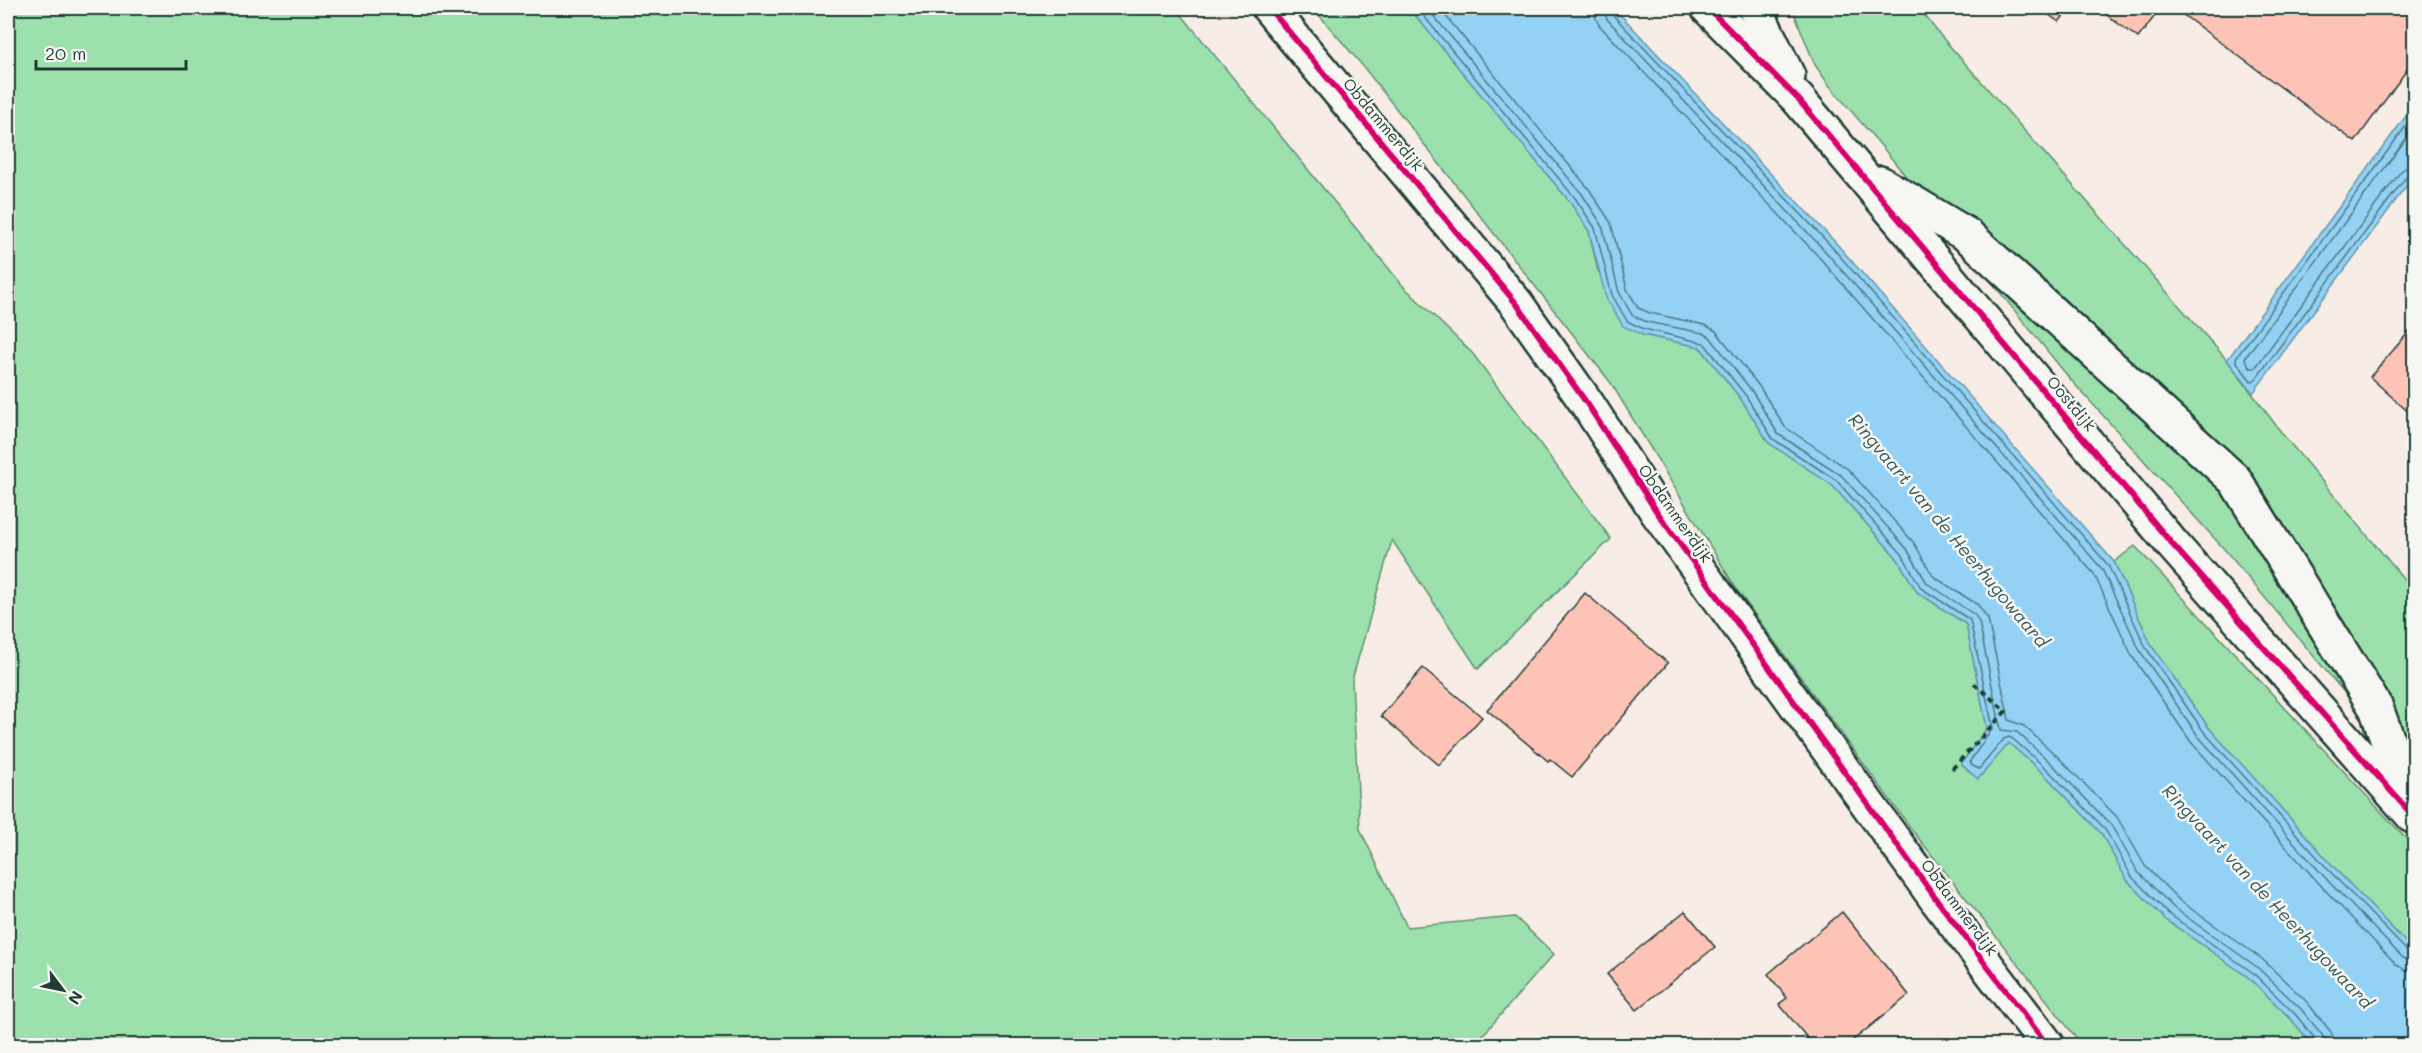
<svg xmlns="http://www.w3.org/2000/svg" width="2422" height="1053" font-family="Mali,sans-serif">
<rect width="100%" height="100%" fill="#f7ece6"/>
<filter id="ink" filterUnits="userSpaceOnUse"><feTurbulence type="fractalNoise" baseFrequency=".0167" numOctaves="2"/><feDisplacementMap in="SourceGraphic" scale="12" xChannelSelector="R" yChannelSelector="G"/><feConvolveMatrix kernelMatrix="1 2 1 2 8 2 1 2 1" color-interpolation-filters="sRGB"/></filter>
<g filter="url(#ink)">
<!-- green -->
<g fill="#9ce1ad" stroke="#5e8f70" stroke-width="1.5">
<path d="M8,8H1176L1403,286L1473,354L1611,539L1478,669L1392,540L1352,680L1360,829L1407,927L1515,917L1554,954L1474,1045H8Z"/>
<path d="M1313,8H1409L1570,202L1589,231L1598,271L1643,335L1700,347L1741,399L1769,443L1832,485L1897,558L1917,592L1966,624L1987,728L1961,764L1978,779L2009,743L2044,774L2101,833L2127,880L2165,919L2248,977L2290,1018L2313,1045H2082L1912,830L1737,590L1611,383L1362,65Z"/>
<path d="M1792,8H1919L1940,35L2227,360L2284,436L2414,591V776L2225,550L2070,379L1883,148L1829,85L1815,65Z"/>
<path d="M2135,546L2414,847V951L2341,875L2209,728L2151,645L2114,562Z"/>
</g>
<!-- water -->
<g fill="#94d2f5" stroke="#6596a8" stroke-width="1.5">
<path d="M1409,8H1614L1835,242L2114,562L2151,645L2209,728L2341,875L2414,951V1045H2313L2290,1018L2248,977L2165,919L2127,880L2101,833L2044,774L2009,743L1978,779L1961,764L1987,728L1966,624L1917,592L1897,558L1832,485L1769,443L1741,399L1700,347L1643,335L1623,326L1606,298L1589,231L1570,202Z"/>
<path d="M2414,105V176L2253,393L2227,360Z"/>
</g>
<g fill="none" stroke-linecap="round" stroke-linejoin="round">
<!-- shore -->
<g stroke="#4e7981" stroke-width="1.5">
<path d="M1417,8L1575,198L1595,228L1612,295L1627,321L1644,329L1704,343L1746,396L1773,439L1836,480L1902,554L1921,588L1970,620L1993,728L1970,761L1971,765L1979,769L2004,739L2009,737L2013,739L2048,770L2105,829L2132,877L2169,914L2252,972L2295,1014L2316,1040L2317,1046"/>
<path d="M1427,8L1582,194L1602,225L1619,292L1632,315L1647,322L1703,333L1710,337L1752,391L1778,434L1841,475L1907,549L1927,583L1975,615L1979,622L2001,730L2017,732L2053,765L2111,825L2138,872L2174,908L2257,967L2301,1009L2323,1036L2325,1046"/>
<path d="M1439,8L1589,189L1611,223L1627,289L1638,308L1650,313L1705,325L1716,331L1759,386L1785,427L1848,469L1914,543L1933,576L1978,605L1988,619L2009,720L2024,726L2059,758L2117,817L2145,866L2180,901L2262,959L2306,1001L2331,1032L2334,1046"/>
<path d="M1594,8L1595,16L1599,25L1819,257L2094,574L2132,656L2191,742L2325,890L2396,964L2405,970L2414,971"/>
<path d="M1603,8L1607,19L1825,251L2102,569L2140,651L2198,736L2331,884L2403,958L2414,962"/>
<path d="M1610,8L1612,14L1831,246L2108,565L2146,648L2204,732L2337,879L2408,952L2414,954"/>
<path d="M2414,115L2236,358V361L2251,381L2255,380L2407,176L2414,173"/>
<path d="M2414,128L2245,358L2250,368H2255L2401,171L2407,167L2414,166"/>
</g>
</g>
<!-- building -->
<g fill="#fdc3b6" stroke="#1f3d34" stroke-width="1.5">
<path d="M2039,8H2070L2059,22Z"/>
<path d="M2097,8H2161L2138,38Z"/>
<path d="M2174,8H2411L2414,10V60L2355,142Z"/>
<path d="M2414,326V417L2370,377Z"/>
<path d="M1585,593L1668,663L1572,777L1550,759L1548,761L1487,710Z"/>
<path d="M1423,668L1482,717L1439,765L1381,716Z"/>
<path d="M1685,911L1715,947L1637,1010L1607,974Z"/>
<path d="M1842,912L1909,995L1846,1046H1814L1779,1004L1787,998L1768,974Z"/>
</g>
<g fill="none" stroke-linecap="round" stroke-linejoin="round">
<!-- minor casing -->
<g stroke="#1f3d34" stroke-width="38">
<g id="minor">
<path d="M1269,8L1516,303L1588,405L1657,512L1937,900L2048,1046"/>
<path d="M1708,8L1798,99L2173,545L2414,817"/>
<path d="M1755,8L1788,76"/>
<path d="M1880,183L1967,235L2235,480L2376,708L2410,800"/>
</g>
</g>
<!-- path -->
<path stroke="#1f3d34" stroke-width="4" stroke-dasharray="6 4.5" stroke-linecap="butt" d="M1952,769L2006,711L1972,682"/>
<!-- minor -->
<use href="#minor" stroke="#f6f6f2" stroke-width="33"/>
<!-- cycleway casing -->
<g stroke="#f6f6f2" stroke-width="10">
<g id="cycleway">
<path d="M1269,8L1516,303L1588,405L1657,512L1937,900L2048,1046"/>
<path d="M1708,8L1798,99L2173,545L2414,817"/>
</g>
</g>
<!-- cycleway -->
<use href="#cycleway" stroke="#d6006c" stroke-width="6"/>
</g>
</g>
<g text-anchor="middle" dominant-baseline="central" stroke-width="5" stroke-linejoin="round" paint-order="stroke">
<!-- street labels -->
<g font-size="16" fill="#1f3d34" stroke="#f6f6f2">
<text transform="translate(1384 124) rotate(50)">Obdammerdijk</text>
<text transform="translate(2072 403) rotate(50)">Oostdijk</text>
<text transform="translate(1676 513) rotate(55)">Obdammerdijk</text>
<text transform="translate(1960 907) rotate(53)">Obdammerdijk</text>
</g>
<!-- water labels -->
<g font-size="18" font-style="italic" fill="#365b5b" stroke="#f6f6f2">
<text transform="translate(1949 530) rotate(50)">Ringvaart van de Heerhugowaard</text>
<text transform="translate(2268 896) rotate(47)">Ringvaart van de Heerhugowaard</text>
</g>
</g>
<!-- margin -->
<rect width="2422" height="1053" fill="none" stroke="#f6f6f2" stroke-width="30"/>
<rect x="15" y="15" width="2392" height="1023" fill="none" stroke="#1f3d34" stroke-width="2" filter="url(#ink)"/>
<!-- north arrow -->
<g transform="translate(63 990) rotate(122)" stroke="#f6f6f2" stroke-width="4.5" paint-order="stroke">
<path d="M0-4.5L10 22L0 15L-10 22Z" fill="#1f3d34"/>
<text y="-9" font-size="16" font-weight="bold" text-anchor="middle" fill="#1f3d34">N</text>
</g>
<!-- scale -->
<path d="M36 60v9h150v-9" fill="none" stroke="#1f3d34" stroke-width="3"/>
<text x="45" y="60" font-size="18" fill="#1f3d34" stroke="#f6f6f2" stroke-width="4.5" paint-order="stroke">20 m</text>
</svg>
